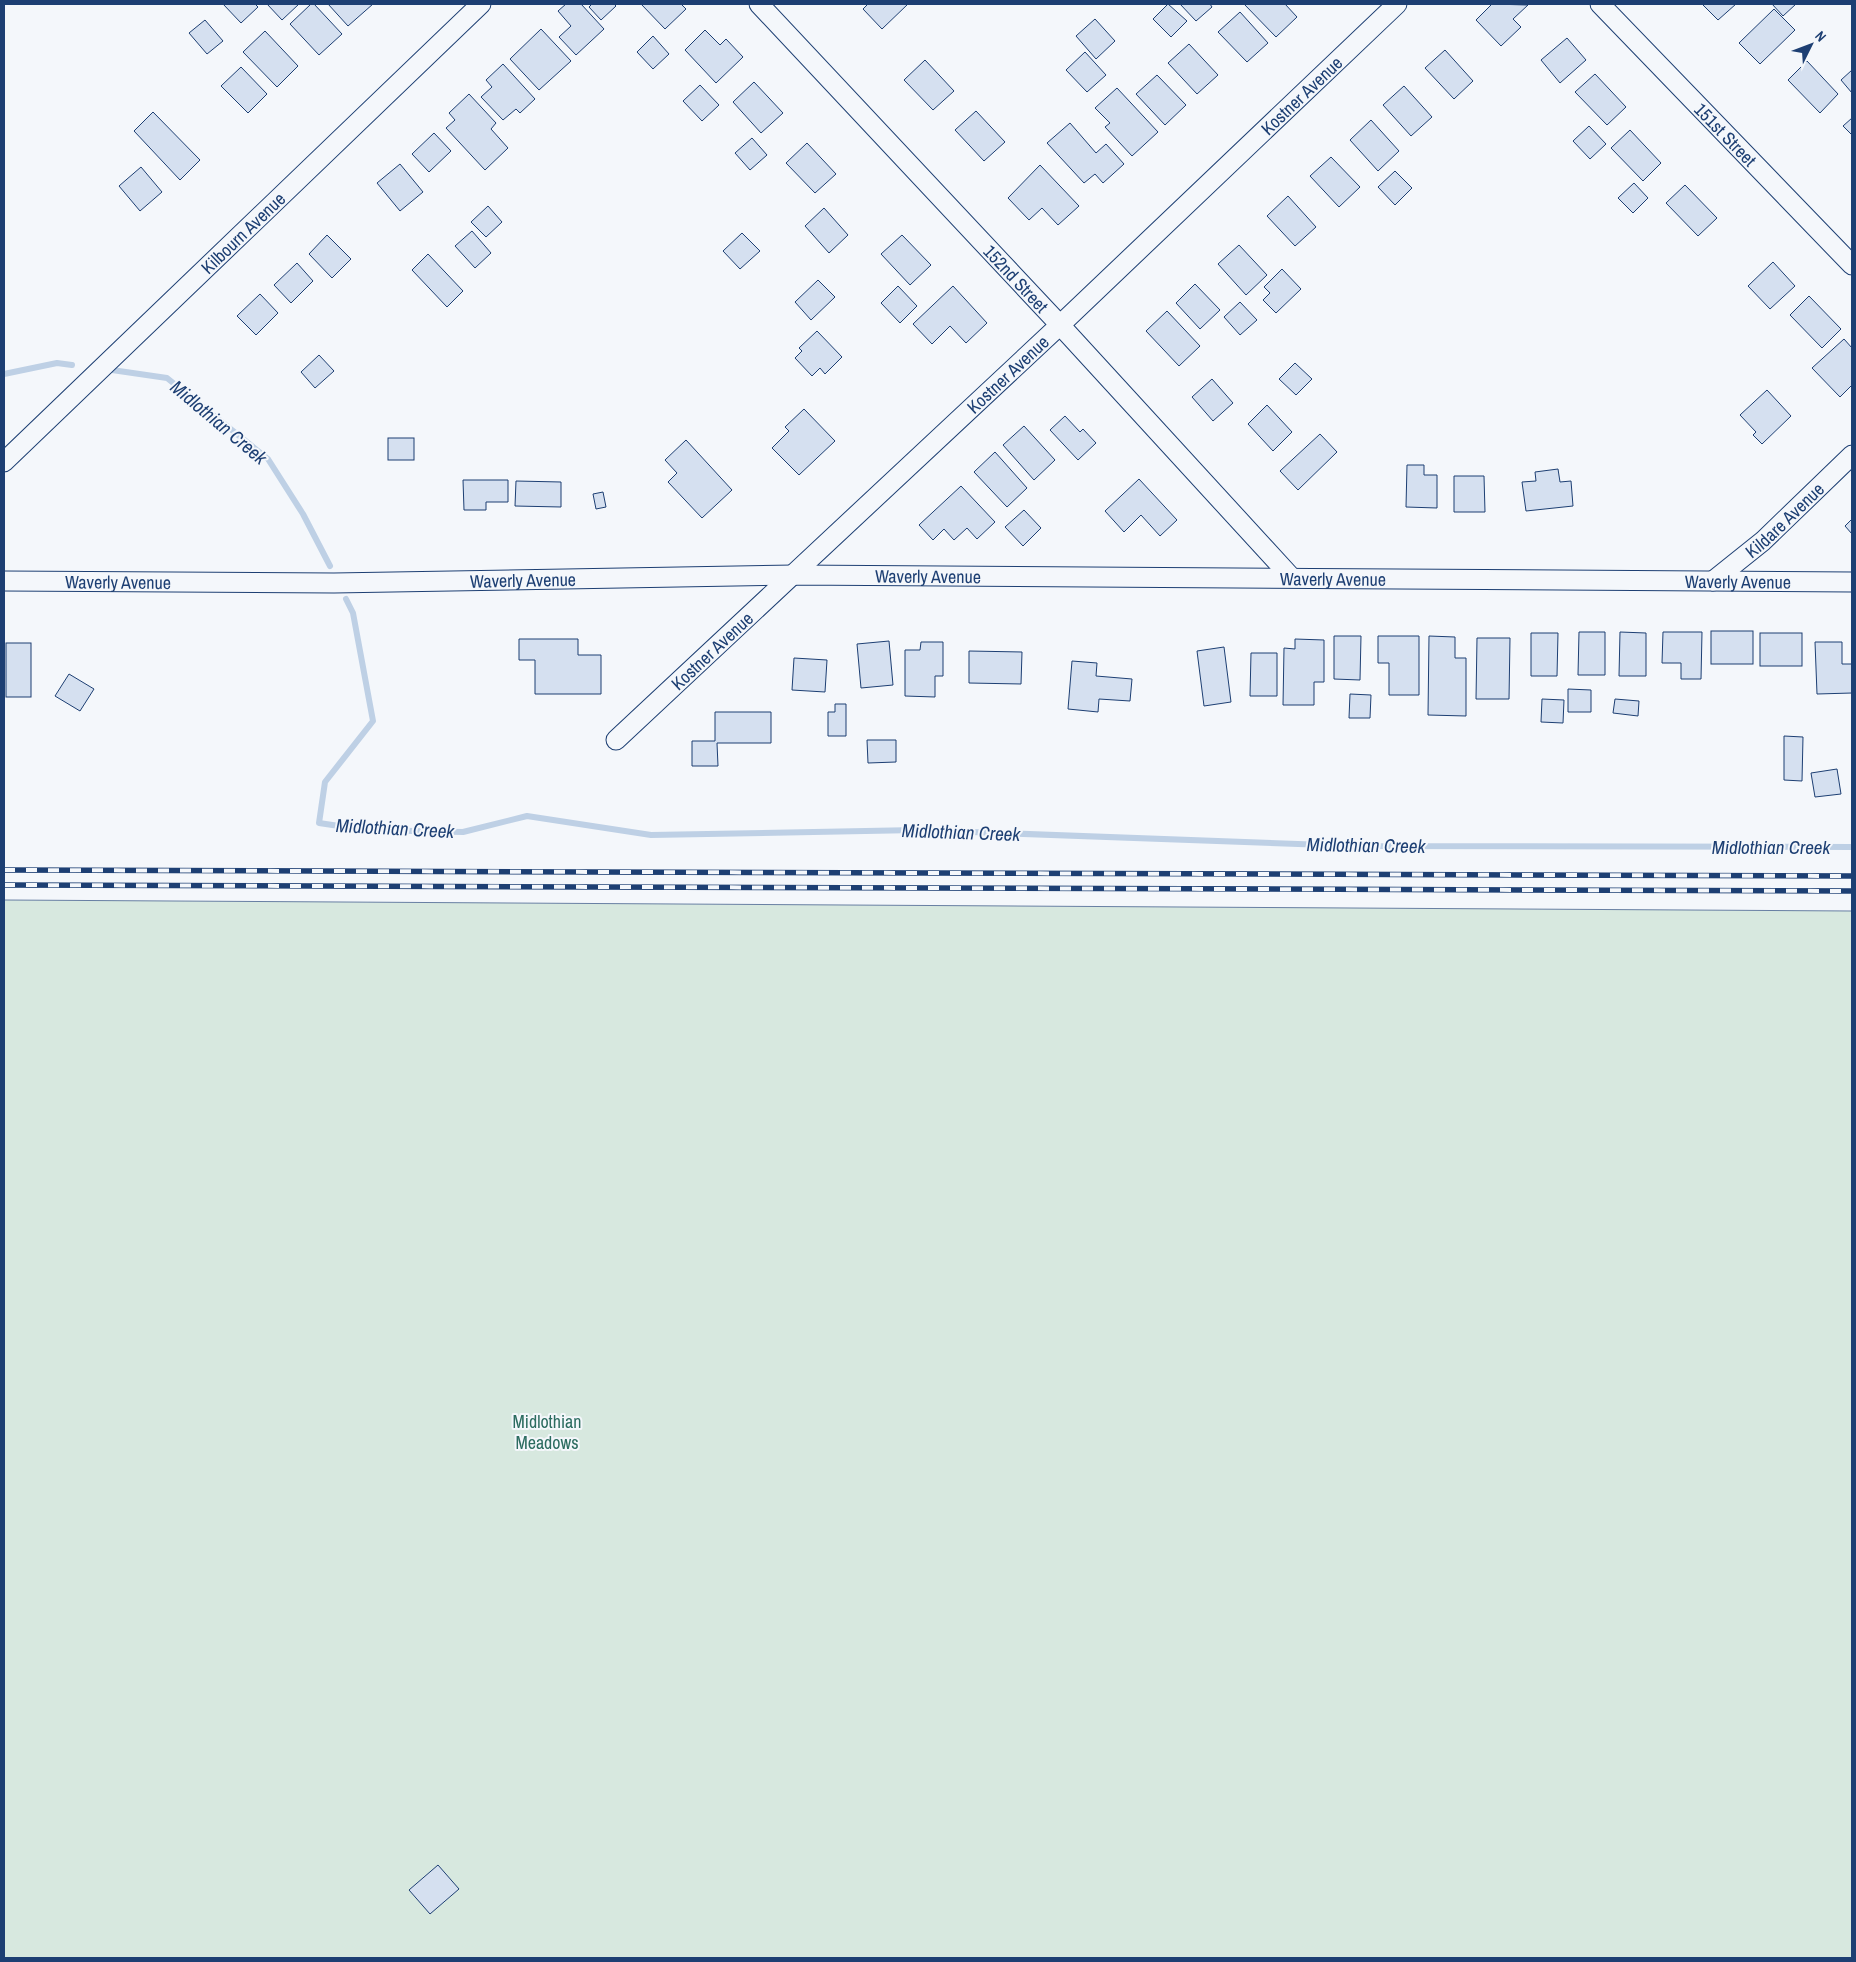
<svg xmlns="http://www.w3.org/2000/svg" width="1856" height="1962" font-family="'Archivo Narrow',sans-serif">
<rect width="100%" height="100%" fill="#f4f7fb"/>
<!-- green -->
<path fill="#d7e8df" stroke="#687fa3" d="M4,900L1852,911V1958H4Z"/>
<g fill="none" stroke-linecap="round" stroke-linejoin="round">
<!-- stream -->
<g stroke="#bed0e5" stroke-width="6">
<path d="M112,370L167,378L268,459L303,514L330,566"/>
<path d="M4,374L57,363L72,365"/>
<path d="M346,599L353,613L373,721L325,782L319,823L366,830L463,832L527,816L651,835L917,830L1354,846L1852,847"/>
</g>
</g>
<!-- building -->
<g fill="#d5e0f0" stroke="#1d3f73">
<path d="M223,4H255L258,7L241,23Z"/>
<path d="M267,4H299L282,20Z"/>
<path d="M311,4H314L342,34L319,55L290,24Z"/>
<path d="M328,4H373L348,26Z"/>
<path d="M566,4H581L604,29L576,55L559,37L571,26L558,11Z"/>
<path d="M592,4H614L616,6L601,20L589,7Z"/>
<path d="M641,4H681L686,9L665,29Z"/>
<path d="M868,4H908L882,29L863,9Z"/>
<path d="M1168,4L1187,21L1171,37L1153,19Z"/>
<path d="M1180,4H1210L1212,7L1196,21Z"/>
<path d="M1244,4H1285L1297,17L1276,37Z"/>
<path d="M1492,4L1528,5L1513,19L1521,27L1501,46L1476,20Z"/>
<path d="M1702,4H1736L1718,20Z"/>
<path d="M1772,4H1796L1783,16Z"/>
<path d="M1774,9L1795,30L1760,64L1739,43Z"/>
<path d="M1240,12L1268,43L1247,62L1218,32Z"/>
<path d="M1095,19L1115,41L1096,59L1076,36Z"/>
<path d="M205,20L223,41L207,54L189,33Z"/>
<path d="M541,29L571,61L539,90L510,59Z"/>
<path d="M705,30L720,45L726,39L743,57L716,83L685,50Z"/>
<path d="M265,31L298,66L277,87L243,52Z"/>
<path d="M653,36L669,54L653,69L637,52Z"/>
<path d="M1567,38L1586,60L1560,83L1541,60Z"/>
<path d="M1189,44L1218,75L1197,94L1168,63Z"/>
<path d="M1445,50L1473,81L1454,99L1425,68Z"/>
<path d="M1085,52L1106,75L1087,92L1066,70Z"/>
<path d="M925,60L954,91L933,110L904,80Z"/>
<path d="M1807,61L1838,94L1820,113L1788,80Z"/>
<path d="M503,64L535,99L520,113L516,109L503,120L481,97L492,87L486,80Z"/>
<path d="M241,67L267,94L248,113L221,86Z"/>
<path d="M1852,70V93L1841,80Z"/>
<path d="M1595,74L1626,107L1607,125L1575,92Z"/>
<path d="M1157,75L1186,105L1165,125L1136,94Z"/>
<path d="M754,82L783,113L761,133L733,102Z"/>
<path d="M700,85L719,105L702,121L683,101Z"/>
<path d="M1404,86L1432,117L1411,136L1383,105Z"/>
<path d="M1117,88L1158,132L1132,156L1105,127L1110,123L1095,108Z"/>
<path d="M469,94L496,123L491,129L508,148L485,170L446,128L455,120L449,113Z"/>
<path d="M976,111L1005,142L984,161L955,130Z"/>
<path d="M153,112L200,160L180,180L134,131Z"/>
<path d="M1852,118V135L1843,126Z"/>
<path d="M1371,120L1399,151L1378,171L1350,140Z"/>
<path d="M1070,123L1096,153L1106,144L1124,164L1103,183L1095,174L1084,183L1047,143Z"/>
<path d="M1589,126L1606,144L1590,159L1573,141Z"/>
<path d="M1630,130L1661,163L1643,181L1611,148Z"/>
<path d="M434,133L451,151L429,172L412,154Z"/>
<path d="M752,138L767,155L750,170L735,153Z"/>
<path d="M807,143L836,174L815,193L786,163Z"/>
<path d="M1331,157L1360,187L1339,207L1310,176Z"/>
<path d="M400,164L423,192L400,211L377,183Z"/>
<path d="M1040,165L1079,206L1058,225L1042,208L1029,220L1008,198Z"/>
<path d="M141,167L162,192L140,211L119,186Z"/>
<path d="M1395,171L1412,188L1395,205L1378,187Z"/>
<path d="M1634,183L1648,198L1633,213L1618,198Z"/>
<path d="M1685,185L1717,218L1698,236L1666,203Z"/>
<path d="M1288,196L1316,227L1295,246L1267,216Z"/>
<path d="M488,206L502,222L486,237L471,222Z"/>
<path d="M824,208L848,235L829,253L805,226Z"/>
<path d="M472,231L491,253L475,268L455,246Z"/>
<path d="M742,233L760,251L740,269L723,251Z"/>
<path d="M327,235L351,259L332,278L309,254Z"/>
<path d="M902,235L931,265L910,285L881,254Z"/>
<path d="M1239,245L1267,275L1246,295L1218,264Z"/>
<path d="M428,254L463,291L447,307L412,270Z"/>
<path d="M1773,262L1795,286L1770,309L1748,286Z"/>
<path d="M297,263L313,281L291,303L274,285Z"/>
<path d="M1282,269L1301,289L1276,313L1263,300L1270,293L1264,287Z"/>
<path d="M818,280L835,297L811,320L795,302Z"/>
<path d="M1195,284L1220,310L1200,329L1176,303Z"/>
<path d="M898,286L917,306L900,323L881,303Z"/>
<path d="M953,286L987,323L966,343L950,326L932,344L913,324Z"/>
<path d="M260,294L278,313L256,335L237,316Z"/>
<path d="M1809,296L1841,329L1822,348L1790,315Z"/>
<path d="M1240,302L1257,320L1240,335L1224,317Z"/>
<path d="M1167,311L1200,346L1179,366L1146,331Z"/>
<path d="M817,331L842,357L825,374L820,368L812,376L795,358L802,351L799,348Z"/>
<path d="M1844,339L1852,348V385L1840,397L1812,368Z"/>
<path d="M319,355L334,371L315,388L301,372Z"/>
<path d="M1295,363L1312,379L1296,395L1279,379Z"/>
<path d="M1212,379L1233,403L1213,421L1192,397Z"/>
<path d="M1767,390L1791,416L1762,444L1753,435L1756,432L1740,415Z"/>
<path d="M1267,405L1292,432L1273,451L1248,424Z"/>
<path d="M804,409L835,441L799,475L772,448L789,431L785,427Z"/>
<path d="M1065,416L1080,432L1083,429L1096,443L1078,460L1050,430Z"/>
<path d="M1024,426L1055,460L1034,480L1003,445Z"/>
<path d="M1320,434L1337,452L1298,490L1280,471Z"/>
<rect x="388" y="438" width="26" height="22"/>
<path d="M686,440L732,490L702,518L668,482L677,473L665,460Z"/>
<path d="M995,452L1027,488L1007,507L974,472Z"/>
<path d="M1407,465H1424V475H1437V508L1406,507Z"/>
<path d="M1558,469L1560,482L1571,481L1573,506L1526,511L1522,482L1536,481L1535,472Z"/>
<path d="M1454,476H1484L1485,512H1454Z"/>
<path d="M1139,479L1177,520L1160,536L1141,515L1124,532L1105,511Z"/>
<path d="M463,480H508V502H486V510H464Z"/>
<path d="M516,481L561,482V507L515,506Z"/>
<path d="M961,486L995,522L977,539L967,528L954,540L944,529L933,540L919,525Z"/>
<path d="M603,492L606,507L596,509L593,494Z"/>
<path d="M1024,510L1041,528L1023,546L1005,527Z"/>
<path d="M1852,519V534L1845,526Z"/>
<rect x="1711" y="631" width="42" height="33"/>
<path d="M1579,632H1605V675H1578Z"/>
<path d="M1620,632L1646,633V676H1619Z"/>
<path d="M1663,632H1702L1701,679H1681V663H1662Z"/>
<path d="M1531,633H1558L1557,676H1531Z"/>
<rect x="1760" y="633" width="42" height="33"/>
<path d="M1334,636H1361L1360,680L1334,679Z"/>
<path d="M1378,636H1419V695H1389V663H1378Z"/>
<path d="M1429,636L1455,637V658H1466V716L1428,715Z"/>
<path d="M1477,638H1510L1509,699H1476Z"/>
<path d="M519,639H578V655H601V694H535V660H519Z"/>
<path d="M1295,639L1324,640V682H1314V705H1283L1284,648L1295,649Z"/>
<path d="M889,641L893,685L861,688L857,644Z"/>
<path d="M921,642H943V676H935V697L905,696V650H920Z"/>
<path d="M1815,642H1842V664H1852V693L1817,694Z"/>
<rect x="6" y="643" width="25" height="54"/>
<path d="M1224,647L1231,702L1204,706L1197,651Z"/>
<path d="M969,651L1022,652L1021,684L969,683Z"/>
<path d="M1251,653H1277V696H1250Z"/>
<path d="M794,658L827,660L825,692L792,690Z"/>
<path d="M1072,661L1097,663L1096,676L1132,679L1130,701L1099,699L1098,712L1068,709Z"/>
<path d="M69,674L94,689L80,711L55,696Z"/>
<path d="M1568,689L1591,690V712H1568Z"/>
<path d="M1350,694L1371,695L1370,718H1349Z"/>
<path d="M1542,699L1564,700L1563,723L1541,722Z"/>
<path d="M1615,699L1639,701L1638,716L1613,713Z"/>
<path d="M835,704H846V736H828V712H835Z"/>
<path d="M715,712H771V743H717L718,766H692V741H715Z"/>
<path d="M1784,736L1803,737L1802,781L1784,780Z"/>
<path d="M867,740H896V762L868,763Z"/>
<path d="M1837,769L1841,794L1815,797L1811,773Z"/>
<path d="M438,1865L459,1889L430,1914L409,1890Z"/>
</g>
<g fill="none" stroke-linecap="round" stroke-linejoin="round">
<!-- street casing -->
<g stroke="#1d3f73" stroke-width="21">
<g id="street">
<path id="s1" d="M759,4L1060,325L1291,577"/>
<path id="s2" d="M1600,4L1852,265"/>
<path id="s3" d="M4,462L481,4"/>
<path id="s4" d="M4,581L334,583L794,575L1852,582"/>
<path id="s5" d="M1713,581L1763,541L1852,455"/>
<path id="s6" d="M616,740L1060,325L1397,4"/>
</g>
</g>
<!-- street -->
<use href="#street" stroke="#f4f7fb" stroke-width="19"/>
<!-- rail casing -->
<g stroke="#1d3f73" stroke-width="5.5">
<g id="rail">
<path d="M4,870L1852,876"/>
<path d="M4,885L1852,891"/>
</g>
</g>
<!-- rail -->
<use href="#rail" stroke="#f4f7fb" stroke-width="4" stroke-dasharray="11" stroke-linecap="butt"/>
</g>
<g text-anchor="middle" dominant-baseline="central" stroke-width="4" stroke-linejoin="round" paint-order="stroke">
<!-- street labels -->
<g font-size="18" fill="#1d3f73" stroke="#f4f7fb">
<text stroke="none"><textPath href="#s6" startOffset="941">Kostner Avenue</textPath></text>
<text stroke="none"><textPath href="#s2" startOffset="181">151st Street</textPath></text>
<text stroke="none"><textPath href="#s3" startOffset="331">Kilbourn Avenue</textPath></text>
<text stroke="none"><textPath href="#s1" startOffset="376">152nd Street</textPath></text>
<text stroke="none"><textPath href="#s6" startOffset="536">Kostner Avenue</textPath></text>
<text stroke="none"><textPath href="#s5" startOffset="94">Kildare Avenue</textPath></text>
<text stroke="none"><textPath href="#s4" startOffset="924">Waverly Avenue</textPath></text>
<text stroke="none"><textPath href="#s4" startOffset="1329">Waverly Avenue</textPath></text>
<text stroke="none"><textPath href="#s4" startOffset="519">Waverly Avenue</textPath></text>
<text stroke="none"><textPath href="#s4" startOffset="1734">Waverly Avenue</textPath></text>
<text stroke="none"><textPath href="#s4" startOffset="114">Waverly Avenue</textPath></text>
<text stroke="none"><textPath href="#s6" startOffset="131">Kostner Avenue</textPath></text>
</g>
<!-- park labels -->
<g font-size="18" fill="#2c6c60" stroke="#f4f7fb">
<text x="547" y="1421">Midlothian<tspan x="547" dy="21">Meadows</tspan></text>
</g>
<!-- water labels -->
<g font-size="19" font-style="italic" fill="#1d3f73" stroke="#f4f7fb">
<text transform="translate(219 422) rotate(40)">Midlothian Creek</text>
<text transform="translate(395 828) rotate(3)">Midlothian Creek</text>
<text transform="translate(961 832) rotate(2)">Midlothian Creek</text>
<text transform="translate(1366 845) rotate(1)">Midlothian Creek</text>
<text x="1771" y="847">Midlothian Creek</text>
</g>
</g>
<!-- border -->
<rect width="1856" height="1962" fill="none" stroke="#1d3f73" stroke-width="10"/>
<!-- north arrow -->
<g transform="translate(1811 45) rotate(48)" stroke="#f4f7fb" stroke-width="4" paint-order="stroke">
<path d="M0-4L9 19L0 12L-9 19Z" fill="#1d3f73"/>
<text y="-8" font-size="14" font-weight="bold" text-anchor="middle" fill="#1d3f73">N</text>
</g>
</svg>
